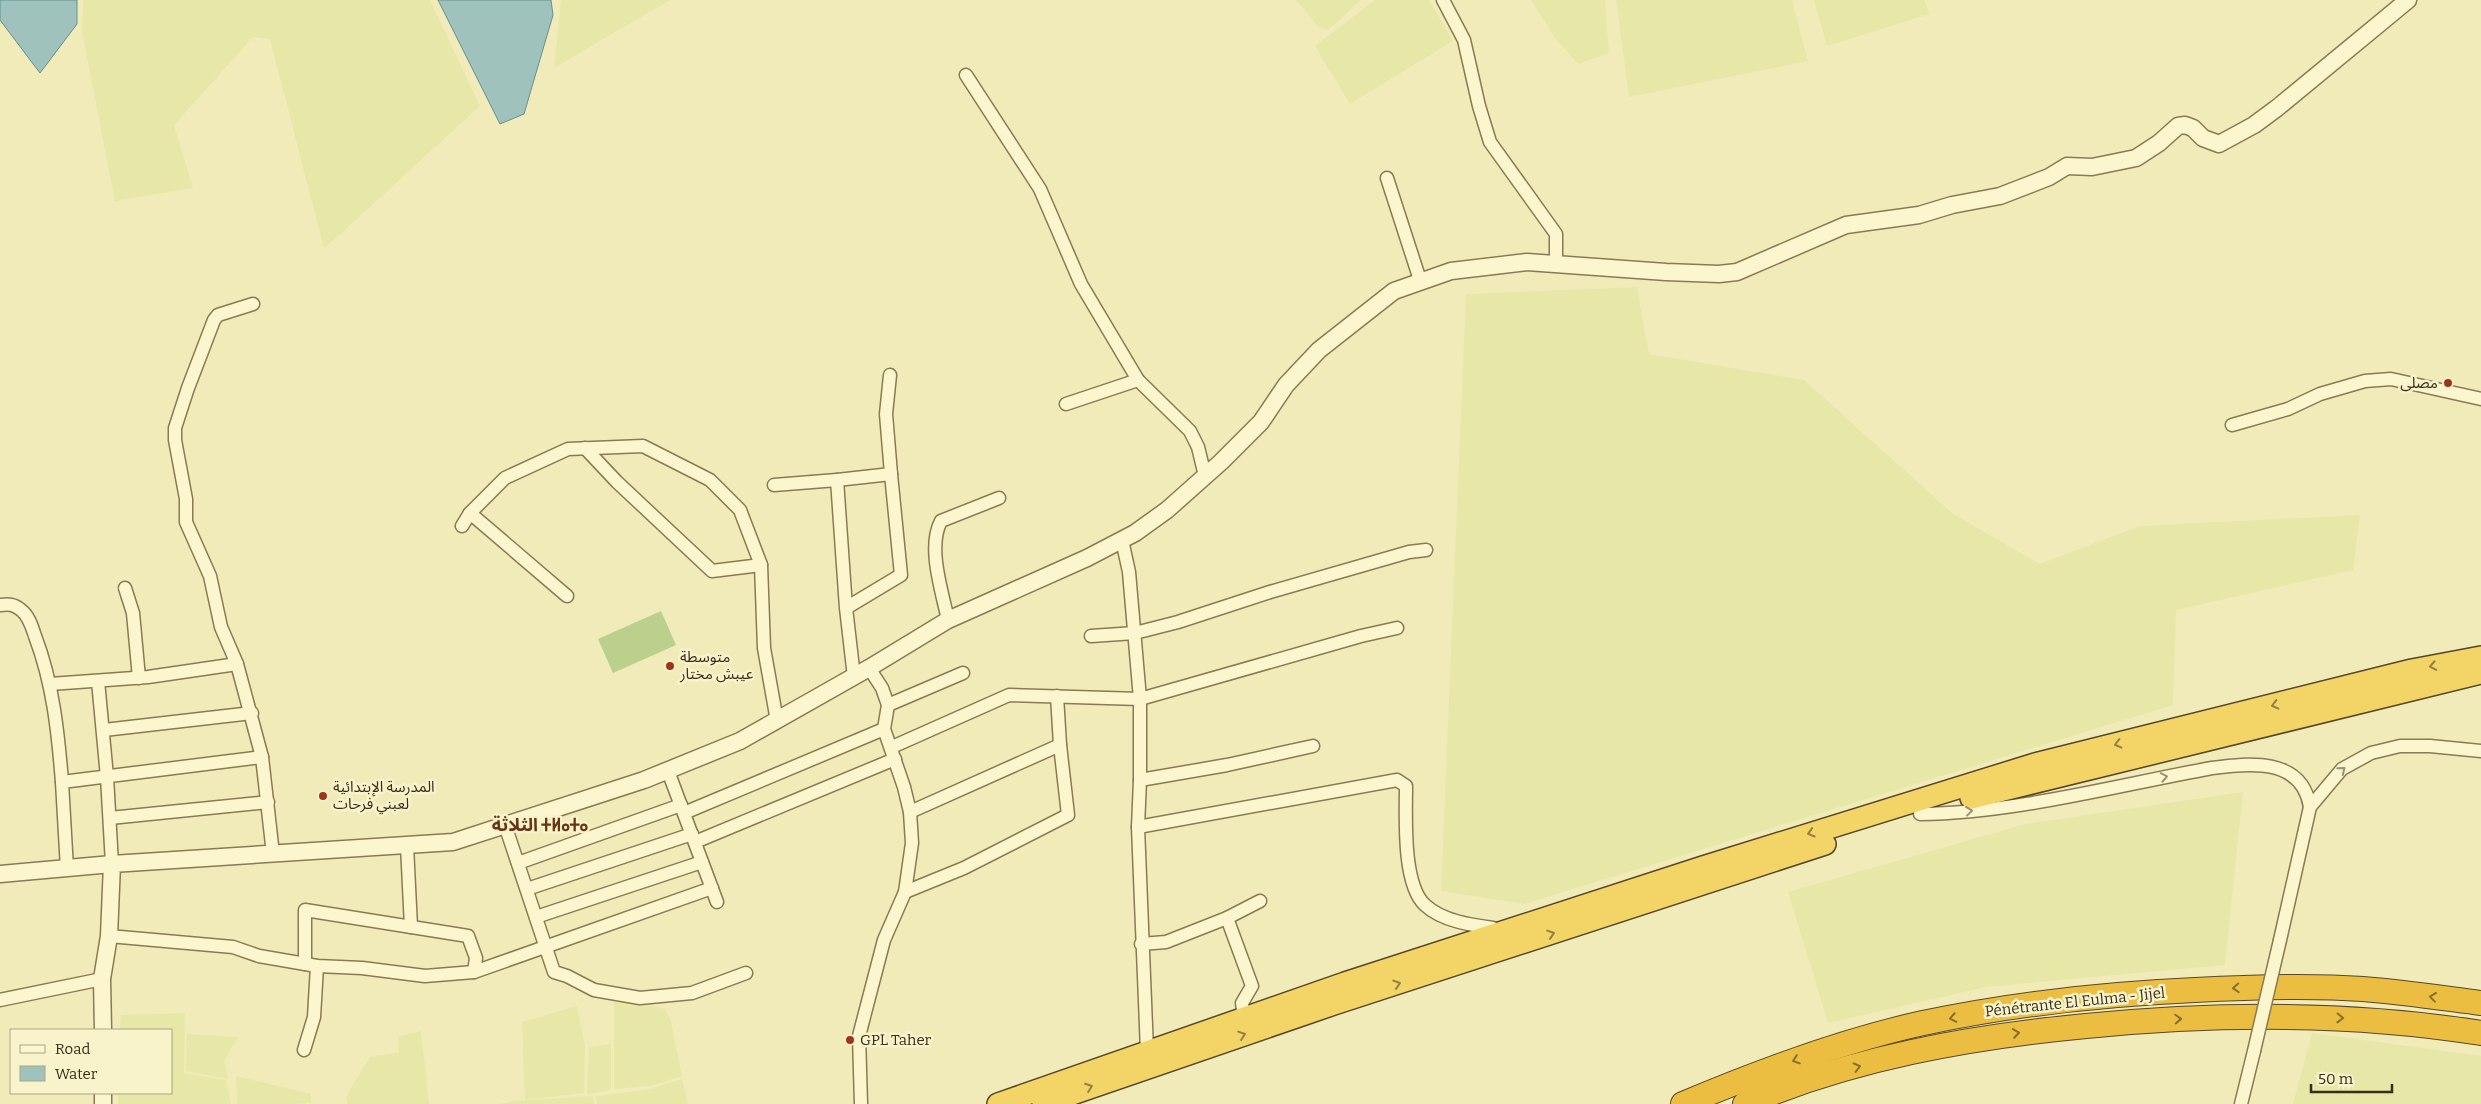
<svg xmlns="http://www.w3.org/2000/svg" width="2481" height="1104" font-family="Bitter,'Noto Sans Arabic','Noto Sans Tifinagh',serif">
<rect width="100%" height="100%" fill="#f1ebba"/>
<!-- farmland -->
<g fill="#e7e8a7">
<path d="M83,0H430L480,106L324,249L270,39L253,37L174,125L193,188L115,201L82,32Z"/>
<path d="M561,0H670L554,68Z"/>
<path d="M1296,0H1361L1328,30L1319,27Z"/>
<path d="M1375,0H1429L1453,41L1350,104L1315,46Z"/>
<path d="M1531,0H1605L1609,53L1578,64L1554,37Z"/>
<path d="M1616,0H1792L1808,61L1629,97Z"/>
<path d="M1814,0H1924L1930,14L1827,46Z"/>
<path d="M1637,287L1649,354L1804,380L1952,513L2040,564L2140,526L2360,515L2353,570L2176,610L2173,705L1524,904L1441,891L1466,294Z"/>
<path d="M2243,792L2225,965L1986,987L1828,1023L1788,892L2025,824Z"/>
<path d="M614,1002L643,1003L665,1009L671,1022L682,1076L650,1086L614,1089Z"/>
<path d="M577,1006L585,1046L584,1093L525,1100L522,1022Z"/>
<path d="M185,1013L184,1073L226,1080L231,1104H118V1093H171V1030H120L121,1015Z"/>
<path d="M421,1031L429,1104H347L346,1096L370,1057L399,1052L398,1037Z"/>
<path d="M2312,1033L2481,1056V1104H2293Z"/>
<path d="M187,1034L238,1037L224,1061L228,1079L186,1071Z"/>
<path d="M611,1044V1090L587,1094L589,1047Z"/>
<path d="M236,1076L311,1094V1102L298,1104H237Z"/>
<path d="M682,1079L688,1104H597L596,1096L650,1089Z"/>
<path d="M593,1096L594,1104H499L515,1101Z"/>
</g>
<!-- green -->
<path fill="#bcd08e" d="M661,611L676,645L613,673L598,639Z"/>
<!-- water -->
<g fill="#9fc2bd" stroke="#668f8c">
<path d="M0,0H77V24L40,73L0,20Z"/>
<path d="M438,0H551L553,15L524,114L500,124Z"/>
</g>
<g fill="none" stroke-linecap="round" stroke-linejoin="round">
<!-- minor casing -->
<g stroke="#8a7a53" stroke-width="15">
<g id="minor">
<path d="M1443,0L1464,40L1479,106L1490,142L1556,234V263"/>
<path d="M966,75L1040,189L1081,284L1138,380L1190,431L1198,447L1205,476"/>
<path d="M1387,178L1420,280"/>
<path d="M253,304L218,315L214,320L188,388L175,428V440L186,499V522L210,576L221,627L237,664L262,757L273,854"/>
<path d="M890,375L886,414L891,474"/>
<path d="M1066,404L1138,380"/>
<path d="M2232,425L2288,409L2320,394L2365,381L2391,379L2481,399"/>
<path d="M585,448L617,482L712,571L761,565"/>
<path d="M774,485L837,480"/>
<path d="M462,526L470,513"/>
<path d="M1122,540L1129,572L1140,699V780L1138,827L1147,1051"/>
<path d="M125,588L133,613L139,678"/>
<path d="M567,596L470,513L505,478L568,449L643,446L710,480L740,510L761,565L764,648L777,721"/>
<path d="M0,605C9,604 14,604 21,610C29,616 32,627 35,636C53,683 58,732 62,782"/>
<path d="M846,608L901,575L891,474L837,480L846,608L854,677"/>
<path d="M948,620C942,591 927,547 941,521L999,498"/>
<path d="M1091,636L1135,633L1178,622L1270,592L1409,552L1426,550"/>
<path d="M98,681L107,777L112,864"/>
<path d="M50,684L148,677L237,664"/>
<path d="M888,705L963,673"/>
<path d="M104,730L252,713"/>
<path d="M892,747L1009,695L1140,699L1361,636L1397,628"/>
<path d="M668,771L717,902"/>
<path d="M1140,780L1227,765L1313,746"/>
<path d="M910,812L1060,745"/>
<path d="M684,813L884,729"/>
<path d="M1920,814C2015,813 2118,785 2212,768C2249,763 2302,757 2310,807"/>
<path d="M110,818L268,802"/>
<path d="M505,825L554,972L567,976L594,990L640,998L692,993L746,973"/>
<path d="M1138,827L1397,780L1406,786C1406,815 1402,884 1425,905C1442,921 1471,925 1493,928L1497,933"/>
<path d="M695,842L895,759"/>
<path d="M407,846L411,927"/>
<path d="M518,863L681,805"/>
<path d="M67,869L62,782L262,757"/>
<path d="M527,889L692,834"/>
<path d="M905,892L964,868L1068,815L1060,745L1057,696"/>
<path d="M536,917L702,862"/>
<path d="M109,936L233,947L259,956L317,966L362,968L425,976L474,972L712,888"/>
<path d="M2280,940L2310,807L2342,769L2371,753L2400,746H2430L2481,751"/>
<path d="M1141,944L1166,942L1227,918"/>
<path d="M305,964V910L468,936L476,958L474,972"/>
<path d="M0,1000L102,979"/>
<path d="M1244,1018L1242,1003L1252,986L1227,918L1260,901"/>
<path d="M304,1050L314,1017L317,966"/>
<path d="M861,1104L859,1036L884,940L905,892L912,843L910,812L904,787L884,729L888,705L882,688L869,668"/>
<path d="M2241,1104L2254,1051"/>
</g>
</g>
<!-- tertiary casing -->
<g stroke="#8a7a53" stroke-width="19">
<g id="tertiary">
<path d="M0,874L112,864"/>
<path d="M103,1030L102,979L109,936L112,864L453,842L644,780L740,741L869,668L948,620L1087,558L1135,533L1167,510L1221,462L1261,422L1286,385L1319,350L1394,291L1451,271L1527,262L1666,272L1719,274L1737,272L1846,225L1919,215L1952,205L2000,196L2049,177L2067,166L2092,167L2136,158L2159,143L2178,126L2185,125L2193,128L2203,138L2219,144L2254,125L2277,108L2408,0"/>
<path d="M103,1093V1104"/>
</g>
</g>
<!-- trunk casing -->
<g stroke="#564628" stroke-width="24">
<g id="trunk">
<path d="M1971,798L2481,673"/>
<path d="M998,1104L1345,983L1703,867L2035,764L2412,670L2481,657"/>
<path d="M1043,1104L1334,1004L1825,844"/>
</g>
</g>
<!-- motorway casing -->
<g stroke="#564628" stroke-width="26">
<g id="motorway">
<path d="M1683,1104C1761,1071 1841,1041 1923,1023C2013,1004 2104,994 2195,990C2251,987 2307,985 2363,989C2402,992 2442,998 2481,1003"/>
<path d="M1745,1104C1852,1058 1970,1037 2086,1026C2218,1013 2350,1012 2481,1033"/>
</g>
</g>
<!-- minor -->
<use href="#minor" stroke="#fcf6ce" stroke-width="12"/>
<!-- tertiary -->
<use href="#tertiary" stroke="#fcf6ce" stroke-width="16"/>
<!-- trunk -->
<use href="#trunk" stroke="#f2d467" stroke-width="21"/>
<!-- motorway -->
<use href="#motorway" stroke="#ebbe41" stroke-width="24"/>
<!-- minor-bridge casing -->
<g stroke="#8a7a53" stroke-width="15" stroke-linecap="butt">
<path id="minor-bridge" d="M2254,1051L2280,940"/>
</g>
<!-- minor-bridge -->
<use href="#minor-bridge" stroke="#fcf6ce" stroke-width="12"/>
</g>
<!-- one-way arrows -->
<defs><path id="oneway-chevron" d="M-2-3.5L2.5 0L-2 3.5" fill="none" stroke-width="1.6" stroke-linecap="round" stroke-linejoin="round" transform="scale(1.25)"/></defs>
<g stroke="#948040">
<use href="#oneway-chevron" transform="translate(2433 666) rotate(169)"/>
<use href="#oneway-chevron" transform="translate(2275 705) rotate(166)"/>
<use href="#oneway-chevron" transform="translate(2118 744) rotate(166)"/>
<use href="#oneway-chevron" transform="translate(1811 833) rotate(163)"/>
<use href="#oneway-chevron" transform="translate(1551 934) rotate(-18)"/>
<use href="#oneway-chevron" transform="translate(1397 984) rotate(-18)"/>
<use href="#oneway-chevron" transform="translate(1242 1035) rotate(-19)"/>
<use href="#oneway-chevron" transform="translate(1089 1087) rotate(-20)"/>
</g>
<g stroke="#9a9274">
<use href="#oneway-chevron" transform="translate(2342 770) rotate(-39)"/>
<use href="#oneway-chevron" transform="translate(2164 777) rotate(-11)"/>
<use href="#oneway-chevron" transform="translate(1969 811) rotate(-7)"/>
</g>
<g stroke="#886e2b">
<use href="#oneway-chevron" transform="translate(2236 988) rotate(177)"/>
<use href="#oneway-chevron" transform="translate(2433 997) rotate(-173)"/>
<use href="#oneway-chevron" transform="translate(1953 1018) rotate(169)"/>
<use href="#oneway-chevron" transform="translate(2340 1018) rotate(1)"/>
<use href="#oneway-chevron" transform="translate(2178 1019) rotate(-2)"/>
<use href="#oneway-chevron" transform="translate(2016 1033) rotate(-9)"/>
<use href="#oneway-chevron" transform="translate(1796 1060) rotate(161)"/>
<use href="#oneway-chevron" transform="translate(1857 1067) rotate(-14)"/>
</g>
<!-- markers -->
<g fill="#9e341e" stroke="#f8f3ca" stroke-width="2">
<circle cx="2448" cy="383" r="5"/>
<circle cx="670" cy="666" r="5"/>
<circle cx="323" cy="796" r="5"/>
<circle cx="850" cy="1040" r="5"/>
</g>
<g text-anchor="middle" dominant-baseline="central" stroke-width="5" stroke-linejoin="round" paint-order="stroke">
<!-- poi labels -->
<g font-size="15" fill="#372d19" stroke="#f8f3ca" text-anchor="start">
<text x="2438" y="383" text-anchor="end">مصلى</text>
<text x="680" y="657">متوسطة<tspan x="680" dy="17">عيبش مختار</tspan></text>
<text x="333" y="787">المدرسة الإبتدائية<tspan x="333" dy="17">لعبني فرحات</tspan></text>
<text x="860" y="1040">GPL Taher</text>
</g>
<!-- street labels -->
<g font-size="15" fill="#372d19" stroke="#f8f3ca">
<text transform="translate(2075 1002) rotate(-6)">Pénétrante El Eulma - Jijel</text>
</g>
<!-- quarter labels -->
<g font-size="18" font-weight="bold" fill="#673515" stroke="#f8f3ca">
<text x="540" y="825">الثلاثة ⵜⵍⴰⵜⴰ</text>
</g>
</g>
<!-- legend -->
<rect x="10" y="1029" width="162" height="65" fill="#f8f3ca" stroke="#aba483"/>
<rect x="20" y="1045" width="25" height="8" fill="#fcf6ce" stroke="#aba483"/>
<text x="55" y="1054" font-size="15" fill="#372d19">Road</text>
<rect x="20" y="1066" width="25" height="15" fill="#9fc2bd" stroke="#aba483"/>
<text x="55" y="1079" font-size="15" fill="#372d19">Water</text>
<!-- scale -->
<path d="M2311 1084v8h81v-8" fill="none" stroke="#372d19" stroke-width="2.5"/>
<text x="2318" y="1084" font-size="15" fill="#372d19" stroke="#f8f3ca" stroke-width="4" paint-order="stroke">50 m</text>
</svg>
